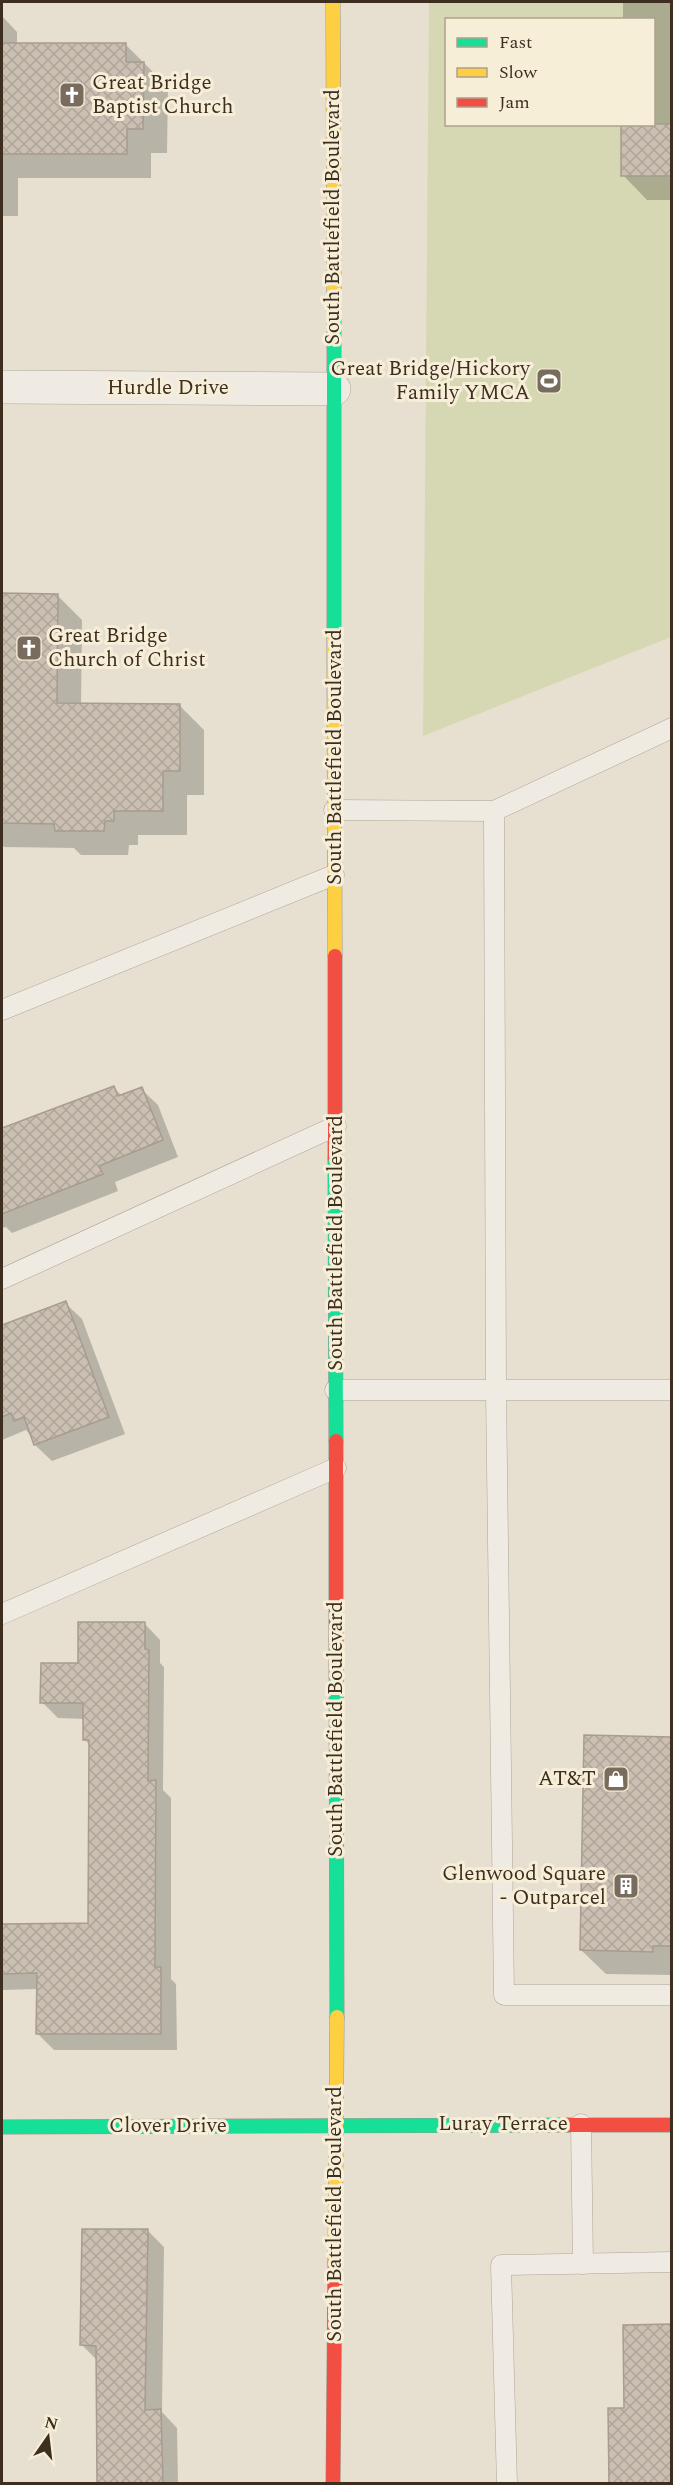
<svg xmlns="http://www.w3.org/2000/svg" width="673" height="2485" font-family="Spectral,serif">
<defs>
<pattern id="building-cross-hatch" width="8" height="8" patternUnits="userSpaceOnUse" patternTransform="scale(1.5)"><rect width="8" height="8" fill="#cbbfb2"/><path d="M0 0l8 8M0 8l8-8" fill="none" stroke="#afa499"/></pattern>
</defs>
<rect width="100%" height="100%" fill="#e7e0d1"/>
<!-- pitch -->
<path fill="#d6d7b3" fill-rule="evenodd" d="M429,2H671V637L423,736ZM446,20H654V124H446Z"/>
<!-- shadow -->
<g fill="#0003">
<path d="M623,2H672V200H647L623,175L654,124V20H623Z"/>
<path d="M2,16L17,32V45H126L150,69L168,88L167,153H151V178H18V216H2Z"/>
<path d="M57,595L82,620L81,705H179L204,730V795H187V835H138V845H129L128,855H81L74,848L4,847L2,844V596Z"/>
<path d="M114,1088L122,1096L141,1089L158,1105L178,1157L115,1182L118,1191L12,1233L6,1227L2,1228V1129Z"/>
<path d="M65,1303L82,1319L125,1434L52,1461L35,1445L32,1437L26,1430L2,1440V1327Z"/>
<path d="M144,1623L160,1640V1663L164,1667L163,1790L171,1798V1979L176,1984L177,2050H54L38,2034V1989L3,1990L2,1988V1925L89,1924L90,1745L84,1739L85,1719L58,1718L42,1702L79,1665Z"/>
<path d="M672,1738V1975L606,1974L581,1950Z"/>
<path d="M147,2230L164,2247L162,2412L177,2428L178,2484H99L97,2360L82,2345Z"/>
</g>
<!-- building -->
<g fill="url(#building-cross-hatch)" stroke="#a89c90" stroke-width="1.5">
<path d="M2,43H126V62H144L143,129H127V154H2Z"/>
<rect x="621" y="124" width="51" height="52"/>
<path d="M2,593L58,594L57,703L180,704V771H163V811H114V821H105L104,831H55L54,824L2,823Z"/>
<path d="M114,1086L118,1096L142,1087L163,1140L99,1166L103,1174L2,1214V1128Z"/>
<path d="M66,1301L109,1417L34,1445L24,1417L14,1421L11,1413L2,1417V1325Z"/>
<path d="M78,1622H145V1649L149,1650L148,1781L156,1780L155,1967H161V2034H36L37,1973L2,1974V1924L88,1923L89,1740H83V1703H40L41,1663H78Z"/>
<path d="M584,1735L672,1737V1946H653V1952L580,1950Z"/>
<path d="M82,2229H148L145,2410L161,2409L163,2484H97L96,2346L80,2345Z"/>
<path d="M672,2324V2484H609L608,2408H624L623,2325Z"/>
</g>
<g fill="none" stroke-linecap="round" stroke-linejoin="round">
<!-- lane casing -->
<g stroke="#ada599" stroke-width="21">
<g id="lane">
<path d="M334,810L494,811L672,728"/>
<path d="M494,811L496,1390L504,1995H672"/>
<path d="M2,1010L334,875"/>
<path d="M2,1279L336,1126"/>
<path d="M335,1390H672"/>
<path d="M2,1614L336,1468"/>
<path d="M581,2124L583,2264"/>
<path d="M507,2484L501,2265L672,2262"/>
</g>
</g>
<!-- street casing -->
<g stroke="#ada599" stroke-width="34">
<path id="street" d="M2,387L334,389"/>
</g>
<!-- fast casing -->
<g stroke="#9c958a" stroke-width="15">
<g id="fast">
<path d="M334,305V636"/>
<path d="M335,1158L336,1441"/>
<path d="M336,1640L337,2017"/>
<path d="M2,2127L567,2125"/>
</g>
</g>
<!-- slow casing -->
<g stroke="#9c958a" stroke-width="15">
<g id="slow">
<path d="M333,2L334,305"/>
<path d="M334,636L335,956"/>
<path d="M335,2262L337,2017"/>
</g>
</g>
<!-- jam casing -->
<g stroke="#9c958a" stroke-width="15">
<g id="jam">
<path d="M335,956V1158"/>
<path d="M336,1441V1640"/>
<path d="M567,2125H672"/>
<path d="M333,2484L335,2262"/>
</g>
</g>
<!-- lane -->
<use href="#lane" stroke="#efebe3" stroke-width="20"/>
<!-- street -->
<use href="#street" stroke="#efebe3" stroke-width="33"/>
<!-- fast -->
<use href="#fast" stroke="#16e098" stroke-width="14"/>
<!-- slow -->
<use href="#slow" stroke="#ffcf43" stroke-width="14"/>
<!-- jam -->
<use href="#jam" stroke="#f24e42" stroke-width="14"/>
</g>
<!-- icons -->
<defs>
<g id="church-square" transform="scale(1.35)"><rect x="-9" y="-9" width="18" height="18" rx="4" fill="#786c5e" stroke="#f7eed8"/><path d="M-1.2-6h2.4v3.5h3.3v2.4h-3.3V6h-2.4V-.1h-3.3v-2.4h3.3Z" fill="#fff"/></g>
<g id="stadium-square" transform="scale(1.35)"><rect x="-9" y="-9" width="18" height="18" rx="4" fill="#786c5e" stroke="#f7eed8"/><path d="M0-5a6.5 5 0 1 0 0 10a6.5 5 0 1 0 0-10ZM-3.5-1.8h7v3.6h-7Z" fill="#fff"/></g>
<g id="shop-square" transform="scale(1.35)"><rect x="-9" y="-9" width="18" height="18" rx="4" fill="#786c5e" stroke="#f7eed8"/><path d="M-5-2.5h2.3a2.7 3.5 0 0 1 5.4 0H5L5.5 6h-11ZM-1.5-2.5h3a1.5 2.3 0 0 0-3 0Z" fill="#fff"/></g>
<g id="building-square" transform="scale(1.35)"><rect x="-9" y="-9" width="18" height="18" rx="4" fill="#786c5e" stroke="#f7eed8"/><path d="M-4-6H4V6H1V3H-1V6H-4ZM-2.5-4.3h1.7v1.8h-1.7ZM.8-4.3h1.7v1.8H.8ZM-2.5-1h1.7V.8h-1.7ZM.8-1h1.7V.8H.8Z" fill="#fff"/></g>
</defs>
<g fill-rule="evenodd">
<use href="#church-square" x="72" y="95"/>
<use href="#stadium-square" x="549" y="381"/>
<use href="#church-square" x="29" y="648"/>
<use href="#shop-square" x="616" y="1779"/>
<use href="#building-square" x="626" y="1886"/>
</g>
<g text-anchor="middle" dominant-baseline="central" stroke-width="6" stroke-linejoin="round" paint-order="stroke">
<!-- poi labels -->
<g font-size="21" fill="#3d2e20" stroke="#f7eed8" text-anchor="end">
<text x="92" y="83" text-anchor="start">Great Bridge<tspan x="92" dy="24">Baptist Church</tspan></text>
<text x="530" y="369">Great Bridge/Hickory<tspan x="530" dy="24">Family YMCA</tspan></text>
<text x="48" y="636" text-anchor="start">Great Bridge<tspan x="48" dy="24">Church of Christ</tspan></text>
<text x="596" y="1779">AT&amp;T</text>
<text x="606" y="1874">Glenwood Square<tspan x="606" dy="24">- Outparcel</tspan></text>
</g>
<!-- street labels -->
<g font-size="21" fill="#3d2e20" stroke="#f7eed8">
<text transform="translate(333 217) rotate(-90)">South Battlefield Boulevard</text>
<text x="168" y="388">Hurdle Drive</text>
<text transform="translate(335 757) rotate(-90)">South Battlefield Boulevard</text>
<text transform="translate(336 1243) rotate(-90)">South Battlefield Boulevard</text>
<text transform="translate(336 1729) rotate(-90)">South Battlefield Boulevard</text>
<text x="503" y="2124">Luray Terrace</text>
<text x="168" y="2126">Clover Drive</text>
<text transform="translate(335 2214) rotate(-90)">South Battlefield Boulevard</text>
</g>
</g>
<!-- border -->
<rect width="673" height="2485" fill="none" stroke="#3d2e20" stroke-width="6"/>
<!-- legend -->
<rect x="445" y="18" width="210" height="108" fill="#f7eed8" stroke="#ada18e" stroke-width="1.5"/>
<rect x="457" y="38" width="30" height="9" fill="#16e098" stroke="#ada18e" stroke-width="1.5"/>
<text x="499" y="48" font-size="18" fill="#3d2e20">Fast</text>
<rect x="457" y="68" width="30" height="9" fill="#ffcf43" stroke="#ada18e" stroke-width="1.5"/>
<text x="499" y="78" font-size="18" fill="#3d2e20">Slow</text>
<rect x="457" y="98" width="30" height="9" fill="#f24e42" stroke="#ada18e" stroke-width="1.5"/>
<text x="499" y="108" font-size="18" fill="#3d2e20">Jam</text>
<!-- north arrow -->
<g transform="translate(48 2437) rotate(14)" stroke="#f7eed8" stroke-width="4.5" paint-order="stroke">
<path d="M0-4.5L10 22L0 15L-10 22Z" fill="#3d2e20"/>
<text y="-9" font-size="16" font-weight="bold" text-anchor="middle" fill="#3d2e20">N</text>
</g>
</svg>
